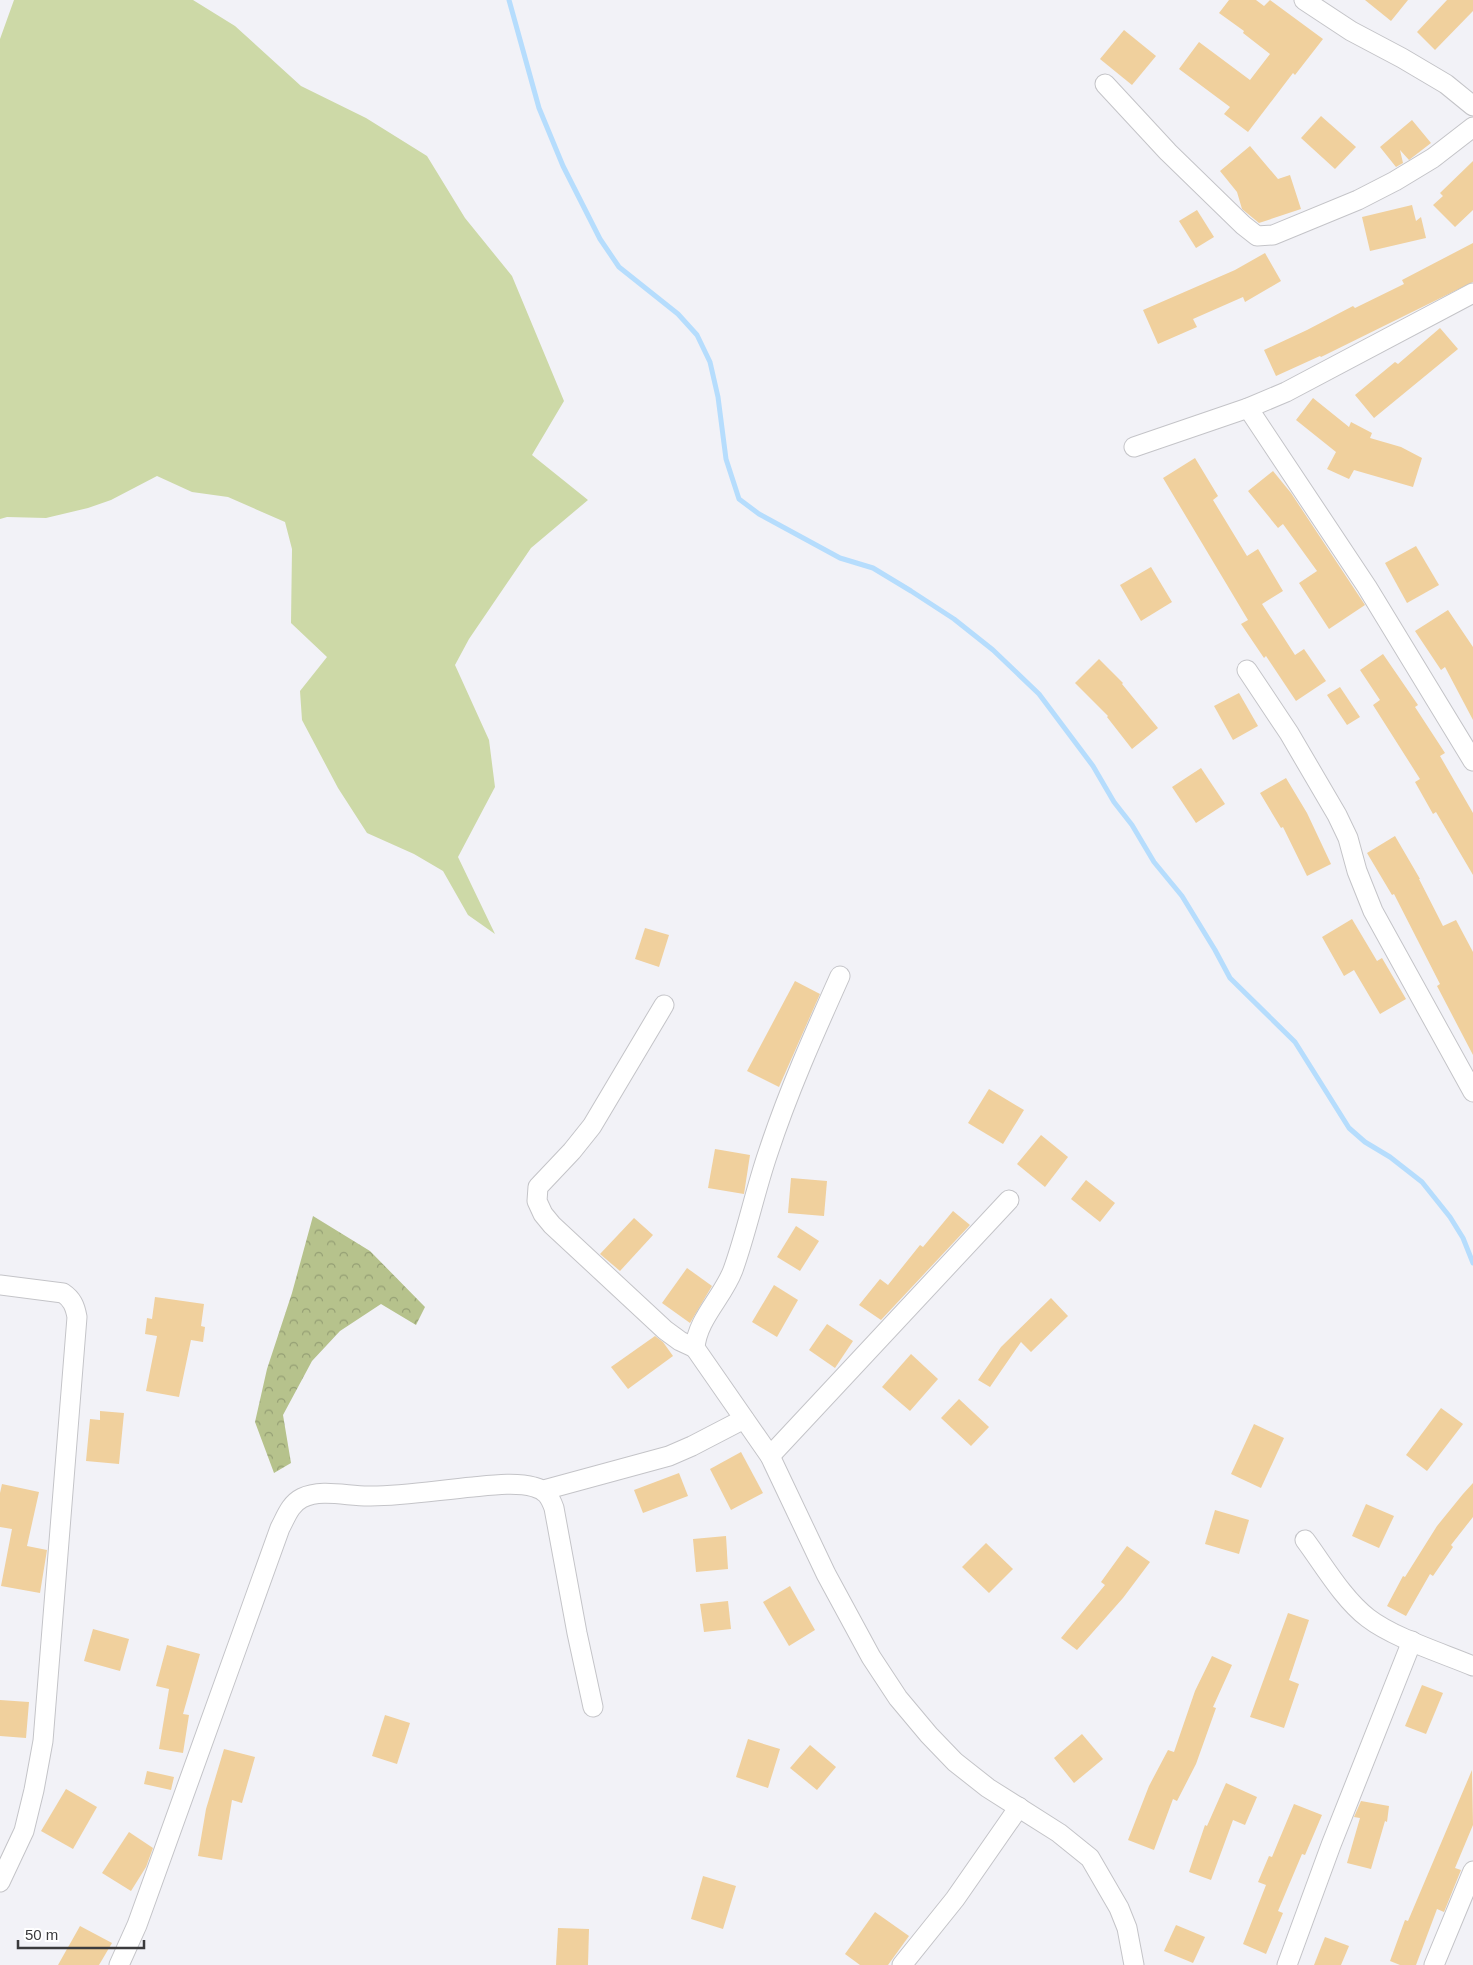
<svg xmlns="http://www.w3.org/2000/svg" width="1473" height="1965" font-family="Helvetica,sans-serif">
<defs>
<pattern id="forest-crowns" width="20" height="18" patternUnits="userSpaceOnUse" patternTransform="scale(1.25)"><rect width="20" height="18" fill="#b6c28c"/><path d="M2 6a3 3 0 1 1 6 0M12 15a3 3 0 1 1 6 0" fill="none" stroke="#959f74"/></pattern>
</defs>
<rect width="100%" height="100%" fill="#f2f2f7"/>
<!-- grass -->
<path fill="#cdd9a7" d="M14,0H193L235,26L301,86L366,118L427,156L465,218L512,276L564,401L532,455L588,500L531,548L469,639L455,665L489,740L495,787L458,857L495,934L468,915L443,871L414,854L367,833L338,788L302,720L300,691L327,657L291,623L292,549L285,522L228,497L192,492L157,476L111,500L88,508L46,518L7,517L0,519V39Z"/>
<!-- forest -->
<path fill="url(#forest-crowns)" d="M313,1216L370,1251L425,1307L416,1325L381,1304L340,1331L312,1361L283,1415L291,1463L274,1473L255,1422L267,1369L292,1293Z"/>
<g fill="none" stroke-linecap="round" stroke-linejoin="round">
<!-- stream -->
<path stroke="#b6ddfd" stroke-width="5" d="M509,0L539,108L563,166L600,239L619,267L678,314L697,335L710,362L718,397L726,459L739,499L759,514L840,558L873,568L911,591L954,619L993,650L1039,694L1093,766L1114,802L1132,825L1154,862L1182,896L1215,950L1230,978L1295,1042L1349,1128L1365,1142L1390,1157L1422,1182L1450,1217L1463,1238L1473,1263"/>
</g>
<!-- building -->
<g fill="#f0d09d">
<path d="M1229,0H1256L1264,6L1270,0L1323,39L1295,75L1293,73L1248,132L1224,114L1230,107L1179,69L1199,42L1250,80L1270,54L1243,33L1244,31L1219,13Z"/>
<path d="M1365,0H1408L1391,21Z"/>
<path d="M1447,0H1473V11L1435,50L1417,32Z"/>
<path d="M1124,30L1156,56L1132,85L1100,59Z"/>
<path d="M1321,116L1356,147L1335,169L1301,138Z"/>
<path d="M1412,120L1431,143L1409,160L1400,150L1403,163L1396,167L1380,147Z"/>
<path d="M1250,146L1278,179L1290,175L1301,209L1259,223L1242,209L1237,192L1220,171Z"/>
<path d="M1473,161V210L1455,227L1433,205L1443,196L1440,193Z"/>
<path d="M1412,205L1416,221L1421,217L1426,238L1370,251L1362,217Z"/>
<path d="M1197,210L1214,237L1196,248L1179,221Z"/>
<path d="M1473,243V282L1321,357L1320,356L1276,376L1264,350L1307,330L1353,306L1355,308L1404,284L1402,280Z"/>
<path d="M1265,253L1281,281L1245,302L1243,297L1193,319L1197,327L1158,344L1143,310L1235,270Z"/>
<path d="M1440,328L1458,349L1374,418L1355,395L1395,362L1398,364Z"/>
<path d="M1313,398L1349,427L1351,422L1372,433L1370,438L1401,447L1422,458L1413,487L1354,470L1349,479L1327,469L1336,452L1296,420Z"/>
<path d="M1195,458L1218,496L1213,500L1247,556L1258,549L1283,591L1262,604L1295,655L1304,649L1326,681L1296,701L1266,656L1264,658L1241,624L1248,620L1163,478Z"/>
<path d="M1273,471L1291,493L1365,605L1329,629L1299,583L1317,571L1283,524L1278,528L1248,491Z"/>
<path d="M1416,546L1439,585L1407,603L1385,563Z"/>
<path d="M1151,567L1172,602L1141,621L1120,585Z"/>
<path d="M1448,610L1473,647V720L1445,667L1441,670L1415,631Z"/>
<path d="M1383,654L1418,705L1415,707L1445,753L1440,756L1473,813V875L1436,812L1433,814L1415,782L1420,779L1373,705L1380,700L1360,670Z"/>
<path d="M1099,659L1123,683L1122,684L1158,728L1132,749L1107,717L1108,716L1075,683Z"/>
<path d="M1340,687L1360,717L1347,725L1327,695Z"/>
<path d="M1239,693L1258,726L1233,740L1214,706Z"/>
<path d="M1201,768L1225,804L1196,823L1172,787Z"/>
<path d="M1286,778L1307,813L1331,864L1307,876L1283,827L1281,828L1260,793Z"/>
<path d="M1395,836L1420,879H1419L1443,926L1456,920L1473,952V1055L1437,986L1440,984L1394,894L1392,895L1367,853Z"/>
<path d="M1352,919L1377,961L1382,958L1406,999L1380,1014L1354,970L1344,976L1322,937Z"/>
<path d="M645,928L669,935L659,967L635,959Z"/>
<path d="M795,981L820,994L779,1087L747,1071Z"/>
<path d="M989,1089L1024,1110L1003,1144L968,1123Z"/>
<path d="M1041,1135L1068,1157L1045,1187L1017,1164Z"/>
<path d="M715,1149L750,1155L744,1194L708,1188Z"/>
<path d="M791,1178L827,1181L824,1216L788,1213Z"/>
<path d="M1086,1180L1115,1203L1100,1222L1071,1199Z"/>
<path d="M953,1211L970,1225L881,1320L859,1305L880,1279L888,1285L920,1245L923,1247Z"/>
<path d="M634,1218L653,1235L620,1271L600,1254Z"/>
<path d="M796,1226L819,1241L800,1271L777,1257Z"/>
<path d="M687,1268L712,1286L690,1323L662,1303Z"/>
<path d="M774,1285L798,1300L777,1337L752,1322Z"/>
<path d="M155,1297L204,1304L201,1326L205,1327L203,1342L191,1340L179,1397L146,1391L157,1336L145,1334L147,1318L152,1319Z"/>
<path d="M1051,1298L1068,1316L1031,1352L1021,1342L990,1387L978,1380L1001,1347Z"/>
<path d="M827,1324L853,1341L835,1368L809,1350Z"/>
<path d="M655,1336L663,1342L673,1356L628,1389L611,1367Z"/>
<path d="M911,1354L938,1379L910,1411L882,1387Z"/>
<path d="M959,1399L989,1427L971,1446L941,1418Z"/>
<path d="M1441,1408L1463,1424L1427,1471L1406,1455Z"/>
<path d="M100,1411L124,1413L119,1464L86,1461L90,1419L100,1420Z"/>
<path d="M1254,1424L1284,1438L1261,1488L1231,1474Z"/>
<path d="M741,1452L763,1493L731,1510L710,1469Z"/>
<path d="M679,1473L688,1496L643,1513L634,1490Z"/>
<path d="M1473,1483V1517L1451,1545L1453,1547L1433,1576L1430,1574L1406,1616L1387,1606L1403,1576L1405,1577L1437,1526L1463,1494Z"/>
<path d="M2,1484L39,1492L27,1546L47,1550L40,1593L1,1586L12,1529L0,1527V1493Z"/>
<path d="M1366,1504L1394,1516L1379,1548L1352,1536Z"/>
<path d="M1215,1510L1249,1520L1239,1554L1205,1544Z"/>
<path d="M726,1536L728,1569L696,1572L693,1539Z"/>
<path d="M986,1543L1013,1569L989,1593L962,1567Z"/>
<path d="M1127,1546L1150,1562L1123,1598L1077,1650L1061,1638L1105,1585L1101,1582Z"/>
<path d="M790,1586L815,1630L789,1646L763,1602Z"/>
<path d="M728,1601L731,1629L704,1632L700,1604Z"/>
<path d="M1288,1613L1309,1620L1289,1680L1299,1684L1284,1728L1250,1717Z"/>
<path d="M93,1629L129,1639L120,1671L84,1661Z"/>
<path d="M167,1645L200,1654L183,1714L189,1715L183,1753L159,1749L169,1689L156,1686Z"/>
<path d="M1212,1656L1232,1665L1213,1707L1216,1708L1196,1764L1177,1801L1173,1799L1154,1850L1128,1840L1149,1786L1168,1750L1174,1752L1195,1691Z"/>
<path d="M1422,1685L1443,1693L1426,1734L1405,1726Z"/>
<path d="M0,1700L29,1702L26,1738L0,1736Z"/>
<path d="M385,1715L410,1723L397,1764L372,1756Z"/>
<path d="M1082,1734L1103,1759L1074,1783L1054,1758Z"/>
<path d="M748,1739L780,1749L768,1788L736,1777Z"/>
<path d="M810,1745L836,1767L817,1790L790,1768Z"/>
<path d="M224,1749L255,1757L242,1803L232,1800L222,1860L198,1856L206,1809Z"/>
<path d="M1472,1770L1473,1825L1455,1868L1461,1870L1444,1912L1437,1909L1416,1965H1400L1390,1961L1405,1920L1408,1921Z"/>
<path d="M147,1771L174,1777L171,1790L144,1784Z"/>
<path d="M1226,1783L1257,1797L1245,1825L1233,1820L1211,1880L1189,1872L1205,1825L1207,1826Z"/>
<path d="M66,1789L97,1807L73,1849L41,1831Z"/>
<path d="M1361,1801L1389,1806L1387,1822L1385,1821L1371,1869L1347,1863L1360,1818L1354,1817Z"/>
<path d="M1294,1804L1322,1815L1305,1855L1302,1854L1278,1911L1283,1913L1266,1954L1243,1944L1266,1885L1258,1882L1269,1856L1272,1857Z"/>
<path d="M129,1832L153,1848L146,1867L131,1891L102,1873Z"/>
<path d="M703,1876L736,1886L723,1929L691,1919Z"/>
<path d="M875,1912L909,1936L888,1965H860L845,1954Z"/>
<path d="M1176,1925L1205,1937L1193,1963L1164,1951Z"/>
<path d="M80,1926L112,1943L99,1965H58Z"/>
<path d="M558,1928L589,1929L588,1965H556Z"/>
<path d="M1325,1937L1349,1946L1341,1965H1314Z"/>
</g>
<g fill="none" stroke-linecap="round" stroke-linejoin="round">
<!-- street casing -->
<g stroke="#c4c4c8" stroke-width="21">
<g id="street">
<path d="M1304,0L1351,31L1402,58L1446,84L1473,106"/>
<path d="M1105,84L1168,152L1243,225L1257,236L1273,235L1358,200L1395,181L1433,158L1473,127"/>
<path d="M1248,408L1367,587L1473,761"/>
<path d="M1134,447L1248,408L1286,392L1473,293"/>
<path d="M1247,670L1289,733L1337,815L1348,838L1357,871L1373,911L1473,1092"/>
<path d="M840,976C814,1034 788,1092 768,1153C755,1191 747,1231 733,1270C723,1297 697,1319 695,1348L770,1456L826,1574L871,1657L898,1698L929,1735L955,1762L988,1788L1059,1833L1090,1858L1119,1908L1127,1928L1134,1965"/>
<path d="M664,1005L592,1126L572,1151L538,1187L537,1201L543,1214L552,1225L665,1330L680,1341L695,1348"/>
<path d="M0,1285L63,1293C72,1299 75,1306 77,1317L43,1741L34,1790L24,1831L0,1882"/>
<path d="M770,1456L1009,1200"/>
<path d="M544,1490L669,1456L692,1446L744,1419"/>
<path d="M1305,1540C1323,1564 1343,1599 1368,1618C1394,1638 1442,1653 1473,1666"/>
<path d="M119,1965L137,1925L280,1528C286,1517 290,1504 302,1498C322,1488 350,1497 371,1496C405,1496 439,1490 473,1487C493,1485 516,1482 534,1487C546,1490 550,1497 554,1508L577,1633L593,1707"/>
<path d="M902,1965L955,1899L1019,1807"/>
<path d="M1287,1965L1331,1845L1412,1641"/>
<path d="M1434,1965L1473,1871"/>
</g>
</g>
<!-- street -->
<use href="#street" stroke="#fff" stroke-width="19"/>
</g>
<!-- scale -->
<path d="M18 1940v8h126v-8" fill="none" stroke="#3b3b3d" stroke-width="2.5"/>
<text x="25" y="1940" font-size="15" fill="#3b3b3d" stroke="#ffffff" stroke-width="4" paint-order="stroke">50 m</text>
</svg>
